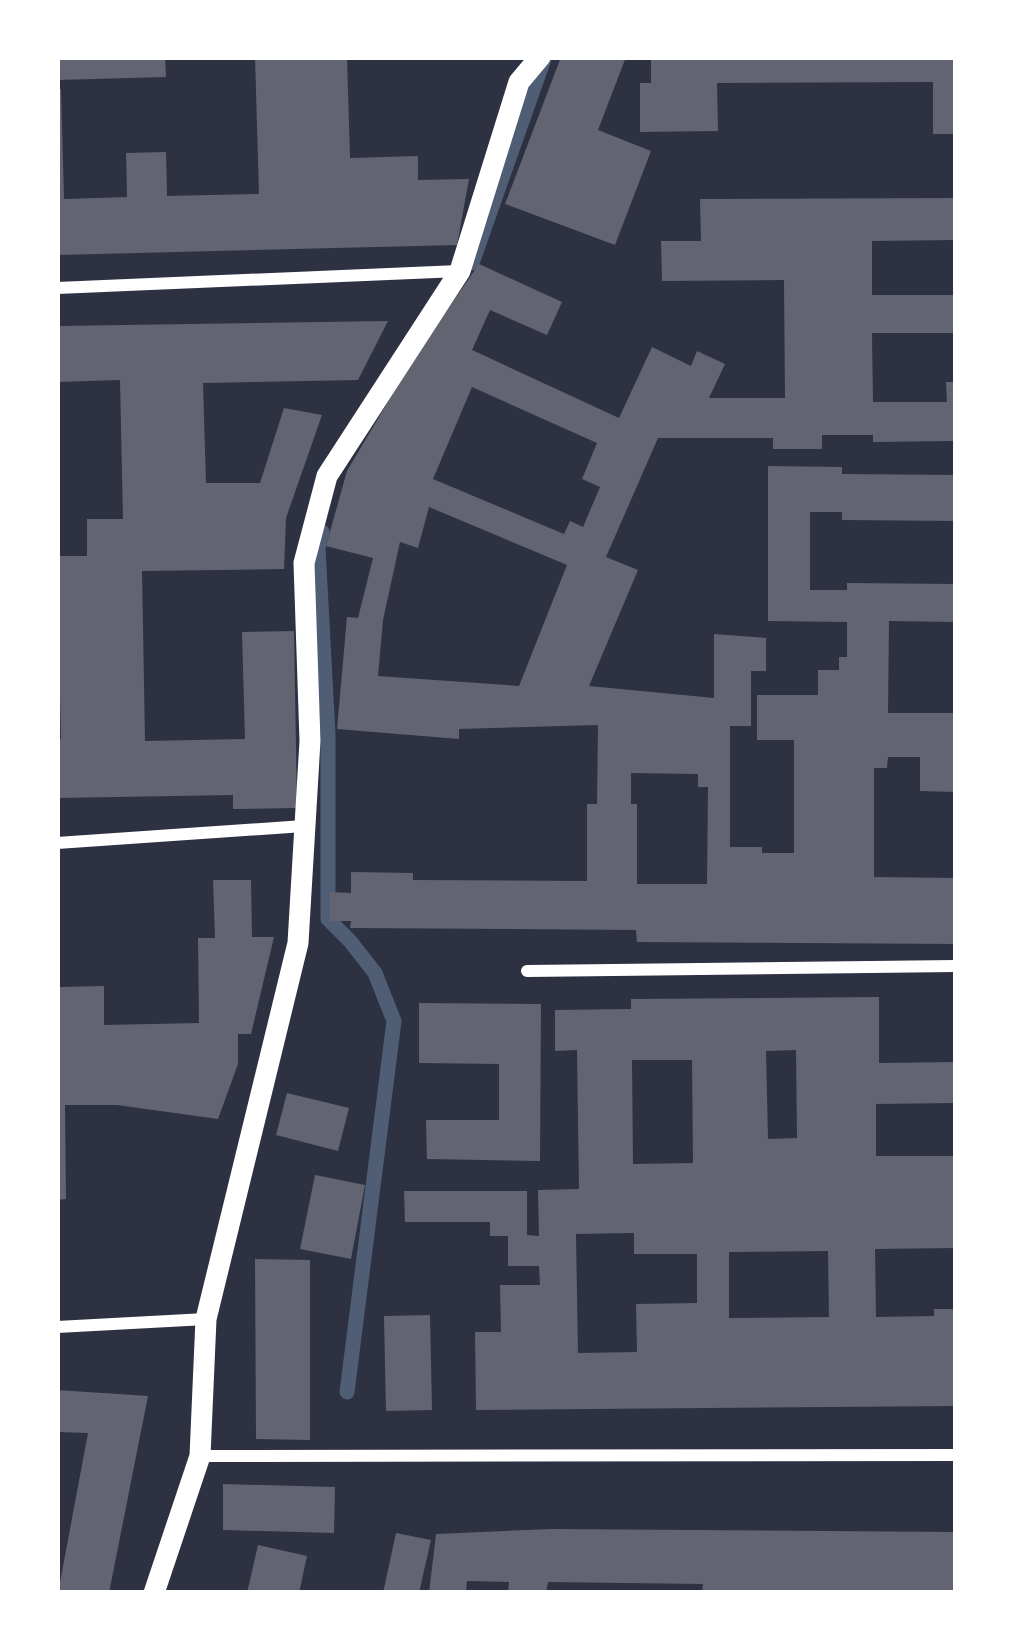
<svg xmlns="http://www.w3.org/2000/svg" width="1013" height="1650" font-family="Commissioner,sans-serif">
<rect width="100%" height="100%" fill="#2d3142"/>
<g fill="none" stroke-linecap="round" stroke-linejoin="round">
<!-- stream -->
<g stroke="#4f5d75" stroke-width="15">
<path d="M472,263L544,59"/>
<path d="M322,532L318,548L328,734V919L350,941L375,973L394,1021L347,1392"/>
</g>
</g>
<!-- building -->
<g fill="#626471" fill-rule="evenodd">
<path d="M57,57H165L166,77L57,80Z"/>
<path d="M255,57H347L350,158L418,156V180L469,179L457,245L57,255V89H61L64,199L127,197L126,153L166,152L167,196L259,194Z"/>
<path d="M561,57H626L598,130L651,151L615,245L505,204Z"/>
<path d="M651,57H956V134H933V82L717,83L718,131L640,132V83H651Z"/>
<path d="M956,198V240L872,241V295H956V333H872L873,402H947L946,382H956V441L873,442V435H822V449H773V438H658L606,557L638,570L589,686L714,698V634L766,638V671H751V726H730V847H762V853H794V740H757V695H818V670H839V657H847V622L768,621V466L842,467V474L956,475V521L842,520V512H810V590H847V583L956,584V622L889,621L888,713H956V792L920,791V757H888L887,768H874V877L956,878V944L637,942L636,930L350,928L351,921H330V892L351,893V872L413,873V880L587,881V804H597L598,725L459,729V739L337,729L347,617L358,618L373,558L326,546L347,471L412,361L479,264L562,302L547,335L490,310L472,350L619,418L652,347L691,366L697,351L725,364L709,398H785L784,280L662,281L661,241H701L700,199ZM472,387L597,443L582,479L600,487L583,527L570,521L564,534L433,479ZM429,507L567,565L519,686L378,676L383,620L400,542L418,548ZM631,773L698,774V787H708L707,884H637V804H631Z"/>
<path d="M388,321L358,380L203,383L206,483H260L284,408L322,415L286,518L284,569L142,571L145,741L245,739L242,632L294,631L297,808L233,809V795L57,798V739H61L57,556H87V519H123L120,380L57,382V326Z"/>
<path d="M213,880H251L252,937H274L251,1034H238V1064L218,1119L117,1105H65L66,1199L57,1200L60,987L104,986V1025L199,1023L198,938H215Z"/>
<path d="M879,997V1063L956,1062V1103L876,1104V1156H956V1248L875,1249L876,1317L934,1316V1309H956V1406L476,1410L475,1332H501L500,1285H540L539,1266H508V1236H490V1222H405L404,1191H527V1235L539,1236L538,1190L579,1189L577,1050L555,1051V1010L631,1009V999ZM796,1050L797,1138L768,1139L766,1051ZM632,1060H692L693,1163L633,1164ZM634,1233V1254H697V1303L636,1304L637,1352L578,1353L576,1234ZM828,1251L829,1317L729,1318V1252Z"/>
<path d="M419,1003L541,1004L540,1161L427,1159L426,1120H499V1064L419,1063Z"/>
<path d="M287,1093L349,1108L338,1151L276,1135Z"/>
<path d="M315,1175L365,1185L351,1259L300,1249Z"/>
<path d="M255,1259L310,1260V1440L256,1439Z"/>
<path d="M430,1315L432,1410L386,1411L384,1316Z"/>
<path d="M57,1390L148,1396L109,1593H58L88,1433L57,1432Z"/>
<path d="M223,1484L335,1487L334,1533L223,1530Z"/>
<path d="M551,1529L956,1532V1593H702L703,1584L548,1582L546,1593H508L509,1582L467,1581L466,1593H429L436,1534Z"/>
<path d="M396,1533L431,1540L419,1593H383Z"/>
<path d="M258,1545L307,1556L299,1593H247Z"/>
</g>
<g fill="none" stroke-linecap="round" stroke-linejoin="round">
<!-- minor -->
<g stroke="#fff" stroke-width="12">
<path d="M57,288L459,271"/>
<path d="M57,843L304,826"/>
<path d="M527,971L956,966"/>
<path d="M57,1327L206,1319"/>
<path d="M200,1456L956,1455"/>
</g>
<!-- tertiary -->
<path stroke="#fff" stroke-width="21" d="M154,1593L200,1456L206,1319L298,943L310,741L304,563L327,476L460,271L519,82L540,57"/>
</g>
<!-- border -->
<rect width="1013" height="1650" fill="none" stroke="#ffffff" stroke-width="120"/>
</svg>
